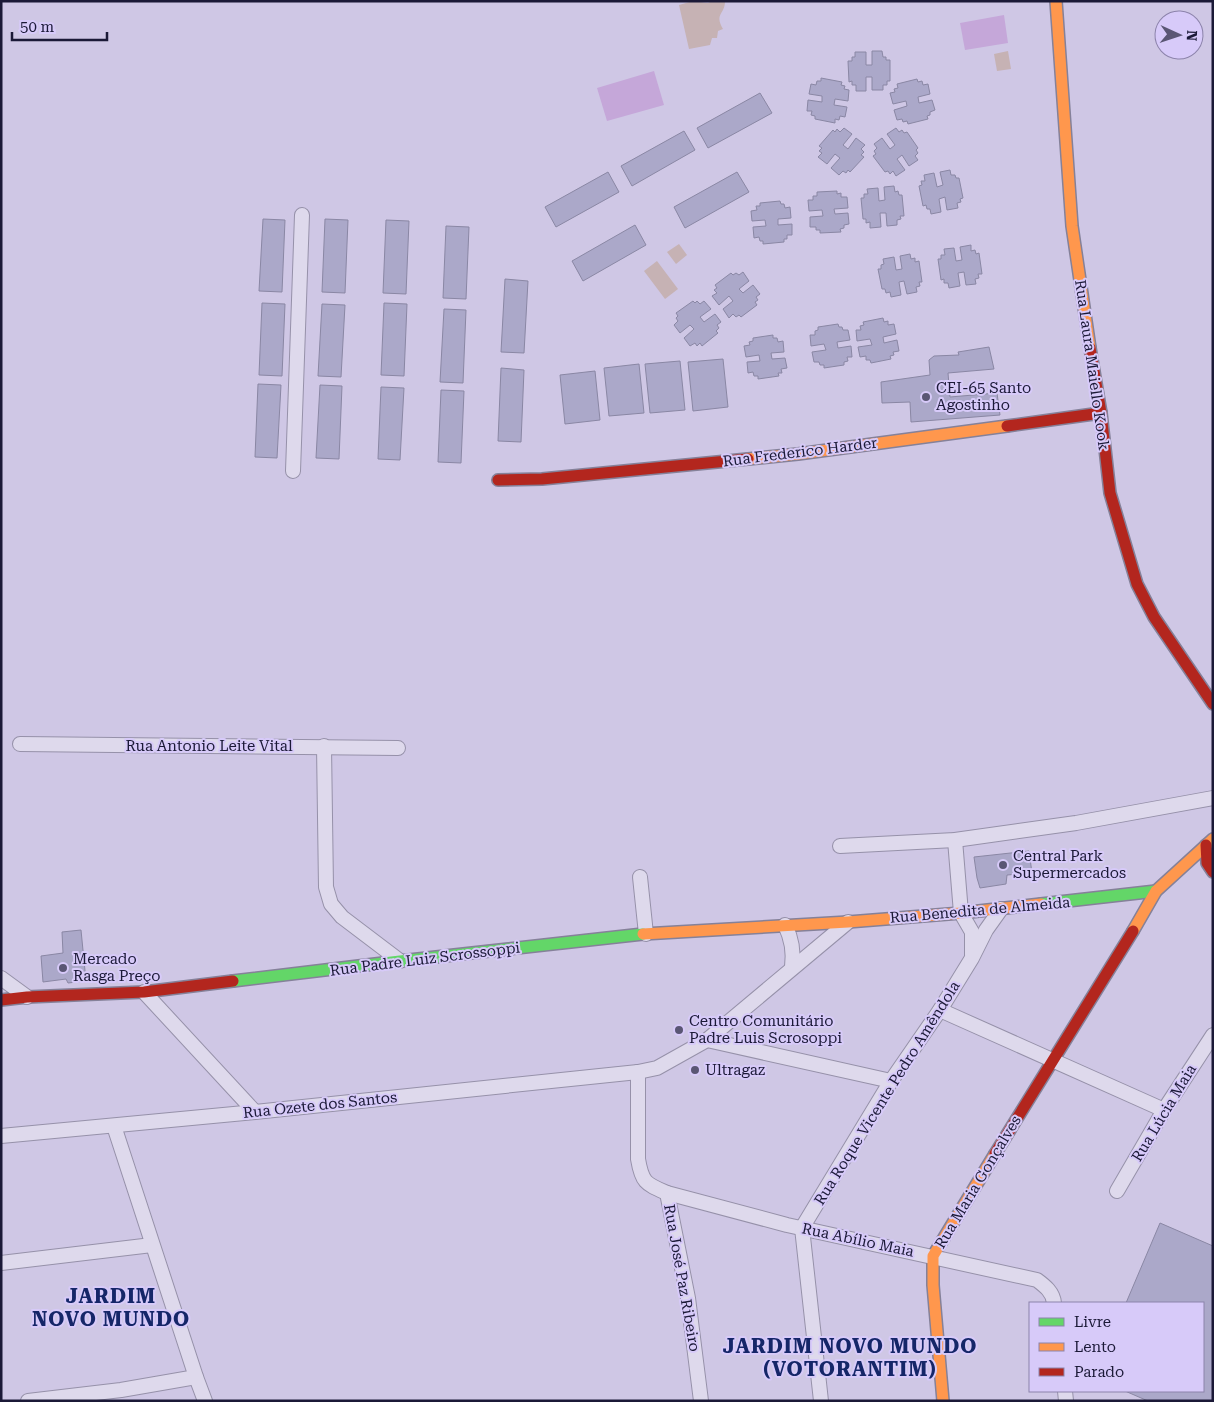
<svg xmlns="http://www.w3.org/2000/svg" width="1214" height="1402" font-family="'Roboto Serif',serif">
<rect width="100%" height="100%" fill="#cfc7e5"/>
<!-- green -->
<g fill="#c5a7d9">
<path d="M1004,15L1008,43L965,50L960,23Z"/>
<path d="M654,71L664,105L607,121L597,88Z"/>
</g>
<!-- water -->
<g fill="#c6b2b4">
<path d="M693,1L708,3L712,1H725C725,15 714,13 723,29L718,31L717,38H712L710,45L689,49L679,5Z"/>
<path d="M1008,51L1011,69L997,71L994,54Z"/>
<path d="M679,244L687,255L676,264L667,252Z"/>
<path d="M657,261L678,289L665,299L644,271Z"/>
</g>
<!-- building -->
<g fill="#aba8c9" stroke="#8a87a4">
<path d="M872,51H882L883,57H886V60H890V81H887V85H883V90H872V77H866V91H856V85H852V81L849,82L848,61H852V57H855V52H866V65H872Z"/>
<path d="M821,78L842,82L841,85L845,86L844,89L849,90L848,101L835,99L834,105L847,107L845,117L840,116L839,120L835,119V123L815,119V116L811,115L812,111H807L808,100L822,102V96L809,94L811,84L816,85L817,81H821Z"/>
<path d="M917,79L918,82L922,81L923,85L928,84L930,94L918,97L919,103L932,100L935,110L930,112V115L927,116L928,119L908,124L907,121L903,122L902,119L897,120L894,110L907,106L906,101L893,104L890,93L895,92L894,89L898,88L897,84Z"/>
<path d="M760,93L772,113L708,148L697,128Z"/>
<path d="M844,128L852,134L843,145L848,149L856,138L865,145L861,149L864,152L861,155L864,157L850,172L848,170L846,173L843,171L839,175L831,168L840,158L835,154L827,164L818,157L822,153L819,151L822,148L819,146L833,130L835,132L837,129L840,132Z"/>
<path d="M896,128L899,132L902,130L904,133L907,132L918,148L916,150L918,153L915,156L918,160L909,166L902,155L897,159L905,170L896,176L893,171L890,174L888,171L885,172L873,156L876,154L874,151L877,148L874,144L882,138L890,149L895,145L887,134Z"/>
<path d="M684,131L695,150L632,186L621,166Z"/>
<path d="M950,170L951,175H955L956,178H959L963,198L960,199L961,202L957,203L958,208L947,210L945,197L939,199L941,212L931,214L930,209H927L926,205L923,206L919,186L922,185L921,181H925L924,175L934,173L937,187L943,185L940,172Z"/>
<path d="M608,172L619,192L556,227L545,207Z"/>
<path d="M737,172L749,192L685,228L674,207Z"/>
<path d="M894,186L895,192L898,191L899,195H902L904,216H900L901,219L897,220V225L887,226L886,213H880L881,227L870,228V222L866,223V219H863L861,198H864V194H868L867,189L878,188L879,201L885,200L884,187Z"/>
<path d="M837,191V194L841,193V197H847L848,208L834,209L835,214L848,213L849,224L844,225V228L840,229L841,232L820,233V230H816V227H810V217L823,216L822,210L809,211L808,200H813V196H817V192Z"/>
<path d="M780,201L781,204H784L785,208L790,207L791,218L778,219V225L792,224V235H787V239H784V242L763,244V241H760L759,237L754,238L753,227L766,226L765,220L752,221L751,211L757,210L756,206H760V203Z"/>
<path d="M263,219L285,220L282,292L259,291Z"/>
<path d="M325,219L348,220L345,293L322,292Z"/>
<path d="M386,220L409,221L406,294L383,293Z"/>
<path d="M635,225L646,245L583,281L572,261Z"/>
<path d="M446,226L469,227L466,299L443,298Z"/>
<path d="M971,245V251L975,250L976,254L979,253L982,274H978L979,278L975,279L976,284L966,285L964,272L958,273L960,286L949,288L948,283H944V279L941,280L938,259H941V255H945L944,249L954,248L956,261L962,260L960,247Z"/>
<path d="M910,254L911,259L915,258V262L919,261L922,282H919L920,286L916,287L917,292L907,294L904,281L899,282L901,295L891,297L890,292L886,293L885,289H882L878,269H881V265L884,264L883,259L894,257L896,270L902,269L900,256Z"/>
<path d="M743,272L749,281L739,289L743,293L753,285L760,294L756,297L758,300L755,302L757,305L741,317L739,315L736,317L733,314L729,318L723,309L733,301L729,296L719,305L712,296L717,293L714,290L717,288L715,285L731,273L733,275L736,273L739,275Z"/>
<path d="M505,279L528,281L524,353L501,352Z"/>
<path d="M693,301L695,303L697,301L700,304L704,301L711,309L700,317L704,322L715,314L721,322L717,325L719,328L716,331L718,333L702,346L700,343L697,346L695,343L690,346L684,338L694,329L690,325L680,333L674,325L678,321L676,318L678,316L676,313Z"/>
<path d="M262,303L285,304L282,376L259,375Z"/>
<path d="M384,303L407,304L404,376L381,375Z"/>
<path d="M322,304L345,305L341,377L318,376Z"/>
<path d="M444,309L466,310L463,383L440,382Z"/>
<path d="M883,318L884,322L888,321V325L894,324L896,334L883,337L884,343L897,340L899,351L893,352L894,355L890,356L891,359L871,363L870,360H866V356L860,357L858,347L872,345L870,339L857,341L856,330H861L860,326L864,325L863,322Z"/>
<path d="M838,324L839,327H842L843,330H848L850,340L837,342L838,348L851,346L852,357H847L848,361L844,362V365L824,368V365H820L819,362H814L812,352L826,350L824,344L811,346L810,335H815V331L818,330V327Z"/>
<path d="M773,335V338H777L778,342L783,341L784,352L771,353L772,359L785,358L787,368L781,369L782,373H778L779,376L758,379V376H754L753,372L748,373L747,362L760,361L759,355L746,357L744,346L750,345L749,342L753,341V338Z"/>
<path d="M989,347L994,369L948,373L950,397L997,393L1000,415L911,422L910,402L882,403L881,382L930,375L929,360L934,356L959,355L958,352Z"/>
<path d="M723,359L728,407L693,411L688,362Z"/>
<path d="M680,361L685,410L650,413L645,364Z"/>
<path d="M639,364L644,413L609,416L604,368Z"/>
<path d="M501,368L524,370L521,442L498,441Z"/>
<path d="M595,371L600,420L565,424L560,375Z"/>
<path d="M258,384L281,385L277,458L255,457Z"/>
<path d="M320,385L342,386L339,459L316,458Z"/>
<path d="M381,387L404,388L400,460L378,459Z"/>
<path d="M441,390L464,391L461,463L438,462Z"/>
<path d="M1029,851L1032,873L1007,875L1006,884L980,888L977,878L974,857Z"/>
<path d="M81,930L86,981L68,983L66,979L43,982L41,956L63,953L62,932Z"/>
<path d="M1160,1223L1213,1246V1401H1148L1125,1391H1203V1303H1126Z"/>
</g>
<g fill="none" stroke-linecap="round" stroke-linejoin="round">
<!-- street casing -->
<g stroke="#9691a9" stroke-width="16">
<g id="street">
<path d="M293,471L302,215"/>
<path d="M20,744L398,748"/>
<path d="M324,746L326,887L331,904L342,917L400,961"/>
<path d="M955,840L961,913L972,932V955"/>
<path d="M840,846L955,840L1076,823L1213,798"/>
<path d="M640,877L646,934"/>
<path d="M785,925C792,939 794,952 792,967"/>
<path d="M1,978L27,997"/>
<path d="M144,992L255,1112"/>
<path d="M940,1010L1164,1110"/>
<path d="M707,1040L891,1081"/>
<path d="M638,1072V1159C642,1183 646,1184 667,1193L787,1225L1037,1280C1045,1286 1053,1292 1054,1303"/>
<path d="M114,1126L196,1377L205,1401"/>
<path d="M1,1136L255,1112L638,1072L657,1068L707,1040L848,922"/>
<path d="M1117,1191L1164,1110L1213,1035"/>
<path d="M667,1193L688,1298L701,1401"/>
<path d="M1,1263L152,1245"/>
<path d="M1065,1391L1066,1401"/>
<path d="M28,1401L121,1390L196,1377"/>
<path d="M821,1401L802,1228L891,1081L940,1010L972,958L986,930L1001,909"/>
</g>
</g>
<!-- fast casing -->
<g stroke="#858199" stroke-width="14">
<g id="fast">
<path d="M1041,904L1156,891"/>
<path d="M233,981L400,961L643,934"/>
</g>
</g>
<!-- slow casing -->
<g stroke="#858199" stroke-width="14">
<g id="slow">
<path d="M1056,1L1072,226L1090,348"/>
<path d="M748,459L798,454L1007,426"/>
<path d="M1133,931L1156,891L1213,839"/>
<path d="M643,934L848,922L961,913L1041,904"/>
<path d="M943,1401L933,1285V1256L995,1154"/>
</g>
</g>
<!-- jam casing -->
<g stroke="#858199" stroke-width="14">
<g id="jam">
<path d="M1090,348L1101,413L1110,493L1137,584L1154,617L1213,704"/>
<path d="M1007,426L1101,413"/>
<path d="M498,480L542,479L748,459"/>
<path d="M1206,845L1207,863L1213,872"/>
<path d="M1,1000L27,997L144,992L233,981"/>
<path d="M995,1154L1133,931"/>
</g>
</g>
<!-- street -->
<use href="#street" stroke="#ded9ec" stroke-width="14"/>
<!-- fast -->
<use href="#fast" stroke="#63d668" stroke-width="11"/>
<!-- slow -->
<use href="#slow" stroke="#ff974d" stroke-width="11"/>
<!-- jam -->
<use href="#jam" stroke="#b3261e" stroke-width="11"/>
</g>
<!-- markers -->
<g fill="#5a5674" stroke="#d7caf9" stroke-width="2">
<circle cx="926" cy="397" r="5"/>
<circle cx="1003" cy="865" r="5"/>
<circle cx="63" cy="968" r="5"/>
<circle cx="679" cy="1030" r="5"/>
<circle cx="695" cy="1070" r="5"/>
</g>
<g text-anchor="middle" dominant-baseline="central" stroke-width="4" stroke-linejoin="round" paint-order="stroke">
<!-- street labels -->
<g font-size="15" fill="#1b1937" stroke="#d7caf9">
<text transform="translate(1092 365) rotate(82)">Rua Laura Maiello Kook</text>
<text transform="translate(800 452) rotate(-7)">Rua Frederico Harder</text>
<text x="209" y="746">Rua Antonio Leite Vital</text>
<text transform="translate(980 910) rotate(-5)">Rua Benedita de Almeida</text>
<text transform="translate(425 959) rotate(-7)">Rua Padre Luiz Scrossoppi</text>
<text transform="translate(887 1093) rotate(-58)">Rua Roque Vicente Pedro Amêndola</text>
<text transform="translate(320 1105) rotate(-6)">Rua Ozete dos Santos</text>
<text transform="translate(1164 1113) rotate(-59)">Rua Lúcia Maia</text>
<text transform="translate(978 1182) rotate(-59)">Rua Maria Gonçalves</text>
<text transform="translate(858 1240) rotate(12)">Rua Abílio Maia</text>
<text transform="translate(682 1278) rotate(80)">Rua José Paz Ribeiro</text>
</g>
<!-- poi labels -->
<g font-size="15" fill="#1b1937" stroke="#d7caf9" text-anchor="start">
<text x="936" y="388">CEI-65 Santo<tspan x="936" dy="17">Agostinho</tspan></text>
<text x="1013" y="856">Central Park<tspan x="1013" dy="17">Supermercados</tspan></text>
<text x="73" y="959">Mercado<tspan x="73" dy="17">Rasga Preço</tspan></text>
<text x="689" y="1021">Centro Comunitário<tspan x="689" dy="17">Padre Luis Scrosoppi</tspan></text>
<text x="705" y="1070">Ultragaz</text>
</g>
<!-- district labels -->
<g font-size="20" font-weight="bold" letter-spacing="1" fill="#152668" stroke="#d7caf9">
<text x="111" y="1296">JARDIM<tspan x="111" dy="23">NOVO MUNDO</tspan></text>
<text x="850" y="1346">JARDIM NOVO MUNDO<tspan x="850" dy="23">(VOTORANTIM)</tspan></text>
</g>
</g>
<!-- border -->
<rect width="1214" height="1402" fill="none" stroke="#1b1937" stroke-width="5"/>
<!-- legend -->
<rect x="1029" y="1302" width="175" height="90" fill="#d7caf9" stroke="#8c83ab"/>
<rect x="1039" y="1318" width="25" height="8" fill="#63d668" stroke="#8c83ab"/>
<text x="1074" y="1327" font-size="15" fill="#1b1937">Livre</text>
<rect x="1039" y="1343" width="25" height="8" fill="#ff974d" stroke="#8c83ab"/>
<text x="1074" y="1352" font-size="15" fill="#1b1937">Lento</text>
<rect x="1039" y="1368" width="25" height="8" fill="#b3261e" stroke="#8c83ab"/>
<text x="1074" y="1377" font-size="15" fill="#1b1937">Parado</text>
<!-- north arrow -->
<g transform="translate(1179 35) rotate(93)"><circle r="24" fill="#d7caf9" stroke="#8c83ab"/>
<path d="M0-4L9 19L0 12L-9 19Z" fill="#5a5674"/>
<text y="-8" font-size="14" font-weight="bold" text-anchor="middle" fill="#1b1937">N</text>
</g>
<!-- scale -->
<path d="M12 32v8h95v-8" fill="none" stroke="#1b1937" stroke-width="2.5"/>
<text x="20" y="32" font-size="15" fill="#1b1937" stroke="#d7caf9" stroke-width="4" paint-order="stroke">50 m</text>
</svg>
